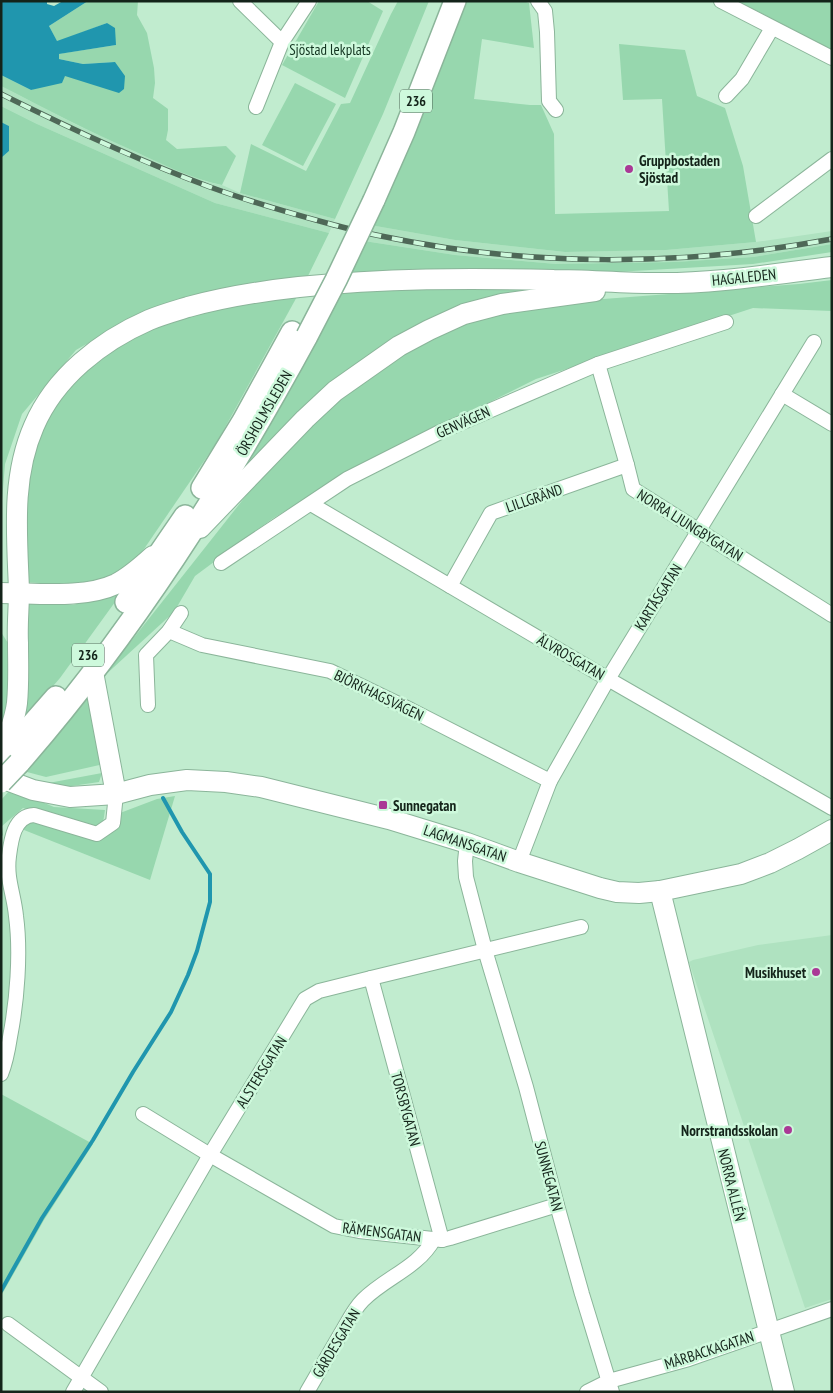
<svg xmlns="http://www.w3.org/2000/svg" width="833" height="1393" font-family="'PT Sans Narrow',sans-serif">
<rect width="100%" height="100%" fill="#c1eccf"/>
<!-- built -->
<g fill="#afe2c0">
<path d="M1,86L77,125L149,158L207,182L222,185L240,193L335,219L329,233L215,203L37,124L1,106Z"/>
<path d="M370,225L455,240L565,252L666,250L756,242L832,231V244L753,257L675,262L556,264L455,255L364,241Z"/>
<path d="M1,888L5,889L7,900L11,935L12,999L4,1046H1Z"/>
<path d="M832,935V1299L805,1308L689,962L693,960L758,945Z"/>
</g>
<!-- green -->
<g fill="#97d7ae">
<path d="M88,1H138L137,15L147,33L154,68L155,83L153,98L168,109V130L166,140L177,149L226,146L236,156L222,185C193,179 164,165 136,152C90,132 46,109 1,86V75L31,90L64,76L115,62L83,64L59,59L58,54L116,45L107,23L57,42L49,26Z"/>
<path d="M319,1H367L383,11L345,98L282,65Z"/>
<path d="M398,1H429L383,114L335,219L240,193L251,144L306,171L341,104L350,103L391,14Z"/>
<path d="M466,1H523L529,3L534,48L482,39L474,99L530,105H541L554,134L555,214L669,211L662,99L623,100L619,44L685,50L697,96L725,108L743,166L756,242L666,250L565,252L455,240L370,225L419,118Z"/>
<path d="M738,1H832V50Z"/>
<path d="M295,83L336,104L303,166L262,145Z"/>
<path d="M1,106L37,124L215,203L329,233L307,278L136,316L76,350L22,414L5,464L1,513V158L9,151V126L1,122Z"/>
<path d="M364,241L455,255L556,264L675,262L753,257L832,244V252L753,264L616,272L460,271L348,275Z"/>
<path d="M832,280V311L753,308L536,379L351,471L272,519L195,576L174,612L102,678L275,459L332,402L384,363L462,324L538,304L799,284Z"/>
<path d="M547,286L435,318L386,343L337,377L290,425L226,496L340,291Z"/>
<path d="M299,293L217,442L142,552L117,575L88,586L24,582L21,494L46,414L107,344L158,323L233,302Z"/>
<path d="M123,591L60,678L21,723L29,601L73,605Z"/>
<path d="M1,632L11,648L6,713L1,727Z"/>
<path d="M88,694L104,764L46,777L27,772Z"/>
<path d="M102,773L99,782L65,787L43,784Z"/>
<path d="M11,789L54,807L105,810L103,823L94,829L23,808L2,826L3,835L1,837V800Z"/>
<path d="M175,796L150,880L19,828L29,822L98,838L120,813L157,799Z"/>
<path d="M1,1094L93,1144L44,1220L1,1296Z"/>
</g>
<!-- water -->
<g fill="#2096ae">
<path d="M1,1H47V4L54,6L63,1H88L49,26L57,41L107,23L115,28L116,45L59,54V59L83,64L115,62L125,76L124,89L119,93L65,76L62,83L31,90L1,75Z"/>
<path d="M1,122L9,126V151L1,158Z"/>
</g>
<g fill="none" stroke-linecap="round" stroke-linejoin="round">
<!-- stream -->
<path stroke="#2096ae" stroke-width="4" d="M1,1291L42,1218L93,1140L133,1072L171,1012L188,975L197,951L210,902V874L182,832L163,798"/>
<!-- street casing -->
<g stroke="#8bb59a" stroke-width="16">
<g id="street">
<path d="M240,1L282,42"/>
<path d="M538,1L545,11L547,32L549,101L556,110"/>
<path d="M721,1L832,58"/>
<path d="M726,96L742,79L772,28"/>
<path d="M256,107L282,42L309,1"/>
<path d="M756,216L832,159"/>
<path d="M598,364L627,465L633,489L832,615"/>
<path d="M782,394L832,424"/>
<path d="M311,504L608,679L832,808"/>
<path d="M221,563L347,479L440,432L598,364L726,322"/>
<path d="M450,586L491,513L627,465"/>
<path d="M169,631L202,645L330,671L411,710L550,781"/>
<path d="M148,705L146,655L169,631L181,613"/>
<path d="M467,843L465,861L466,877L485,950L526,1087L557,1205L582,1294L612,1392"/>
<path d="M519,862L550,781L608,679L814,342"/>
<path d="M371,978L442,1240"/>
<path d="M1,1074C6,1062 8,1050 10,1037C17,1001 21,953 16,916C14,894 6,879 9,856C11,840 14,816 34,815L97,834L113,823L116,794"/>
<path d="M143,1114L210,1155L334,1226L359,1231L442,1240L450,1238L557,1205"/>
<path d="M8,1324L101,1392"/>
<path d="M73,1392L210,1155L305,999L319,991L371,978L581,927"/>
<path d="M307,1392C318,1373 329,1354 340,1335C347,1324 353,1310 363,1300C386,1277 418,1268 434,1239"/>
<path d="M587,1392L609,1381L689,1359L832,1309"/>
</g>
</g>
<!-- secondary casing -->
<g stroke="#8bb59a" stroke-width="22">
<g id="secondary">
<path d="M200,528L305,419L335,391L399,346L429,330L464,314L502,304L595,291"/>
<path d="M1,593C37,593 84,599 116,584C130,577 142,566 153,556"/>
<path d="M93,672L116,794"/>
<path d="M1,753C8,737 15,720 17,703C19,683 18,663 18,643C17,625 19,608 19,590C17,535 11,478 34,426C55,377 101,341 149,320C161,315 175,311 188,307C225,297 262,291 299,287C384,278 469,278 554,280C587,280 621,283 655,283C714,284 773,274 832,267"/>
<path d="M1,778L33,790L70,797L116,794L150,785L187,780L226,782L261,787L389,819L467,843L519,862L600,888L617,892L639,893L660,891L741,874L770,863L798,849L832,830"/>
<path d="M660,891L784,1392"/>
</g>
</g>
<!-- primary casing -->
<g stroke="#8bb59a" stroke-width="24">
<g id="primary">
<path d="M374,200L404,132L455,1"/>
<path d="M202,488L243,421L292,332"/>
<path d="M126,602L185,516"/>
<path d="M1,755L27,730L56,697"/>
<path d="M19,763C132,634 225,487 307,336"/>
</g>
</g>
<!-- street -->
<use href="#street" stroke="#fff" stroke-width="14"/>
<!-- secondary -->
<use href="#secondary" stroke="#fff" stroke-width="20"/>
<!-- primary -->
<use href="#primary" stroke="#fff" stroke-width="21"/>
<!-- rail casing -->
<g stroke="#4e6857" stroke-width="5.5">
<path id="rail" d="M1,94C69,128 139,161 210,187C251,202 293,214 334,225C350,229 365,233 381,236C528,267 683,267 832,239"/>
</g>
<!-- rail -->
<use href="#rail" stroke="#cef9dc" stroke-width="4" stroke-dasharray="11" stroke-linecap="butt"/>
<!-- primary-bridge casing -->
<g stroke="#8bb59a" stroke-width="24" stroke-linecap="butt">
<g id="primary-bridge">
<path d="M307,336L336,280L374,200"/>
<path d="M1,782L19,763"/>
</g>
</g>
<!-- primary-bridge -->
<use href="#primary-bridge" stroke="#fff" stroke-width="21"/>
</g>
<!-- markers -->
<g fill="#aa3996" stroke="#cef9dc" stroke-width="2">
<circle cx="629" cy="169" r="5"/>
<rect x="378" y="800" width="10" height="10" rx="2.5"/>
<circle cx="816" cy="972" r="5"/>
<circle cx="788" cy="1130" r="5"/>
</g>
<g text-anchor="middle" dominant-baseline="central" stroke-width="5" stroke-linejoin="round" paint-order="stroke">
<!-- shield labels -->
<g fill="#cef9dc" stroke="#4c6454" stroke-width="1">
<rect x="400" y="89.5" width="32" height="23" rx="4"/>
<rect x="72" y="643.5" width="32" height="23" rx="4"/>
</g>
<g font-size="14" font-weight="bold" fill="#14241a">
<text x="416" y="101">236</text>
<text x="88" y="655">236</text>
</g>
<!-- park labels -->
<g font-size="15" fill="#133521" stroke="#cef9dc">
<text x="330" y="49">Sjöstad lekplats</text>
</g>
<!-- poi labels -->
<g font-size="15" font-weight="bold" fill="#14241a" stroke="#cef9dc" text-anchor="start">
<text x="639" y="160">Gruppbostaden<tspan x="639" dy="17">Sjöstad</tspan></text>
<text x="393" y="805">Sunnegatan</text>
<text x="806" y="972" text-anchor="end">Musikhuset</text>
<text x="778" y="1130" text-anchor="end">Norrstrandsskolan</text>
</g>
<!-- street labels -->
<g font-size="15" fill="#14241a" stroke="#cef9dc">
<text transform="translate(744 277) rotate(-6)">HAGALEDEN</text>
<text transform="translate(264 413) rotate(-60)">ÖRSHOLMSLEDEN</text>
<text transform="translate(463 422) rotate(-24)">GENVÄGEN</text>
<text transform="translate(534 498) rotate(-19)">LILLGRÄND</text>
<text transform="translate(690 525) rotate(32)">NORRA LJUNGBYGATAN</text>
<text transform="translate(658 597) rotate(-58)">KARTÅSGATAN</text>
<text transform="translate(571 657) rotate(30)">ÄLVROSGATAN</text>
<text transform="translate(379 695) rotate(26)">BJÖRKHAGSVÄGEN</text>
<text transform="translate(465 843) rotate(19)">LAGMANSGATAN</text>
<text transform="translate(261 1072) rotate(-58)">ALSTERSGATAN</text>
<text transform="translate(406 1109) rotate(75)">TORSBYGATAN</text>
<text transform="translate(549 1176) rotate(75)">SUNNEGATAN</text>
<text transform="translate(732 1185) rotate(76)">NORRA ALLÉN</text>
<text transform="translate(382 1232) rotate(7)">RÄMENSGATAN</text>
<text transform="translate(336 1343) rotate(-59)">GÄRDESGATAN</text>
<text transform="translate(709 1350) rotate(-18)">MÅRBACKAGATAN</text>
</g>
</g>
<!-- border -->
<rect width="833" height="1393" fill="none" stroke="#14241a" stroke-width="5"/>
</svg>
